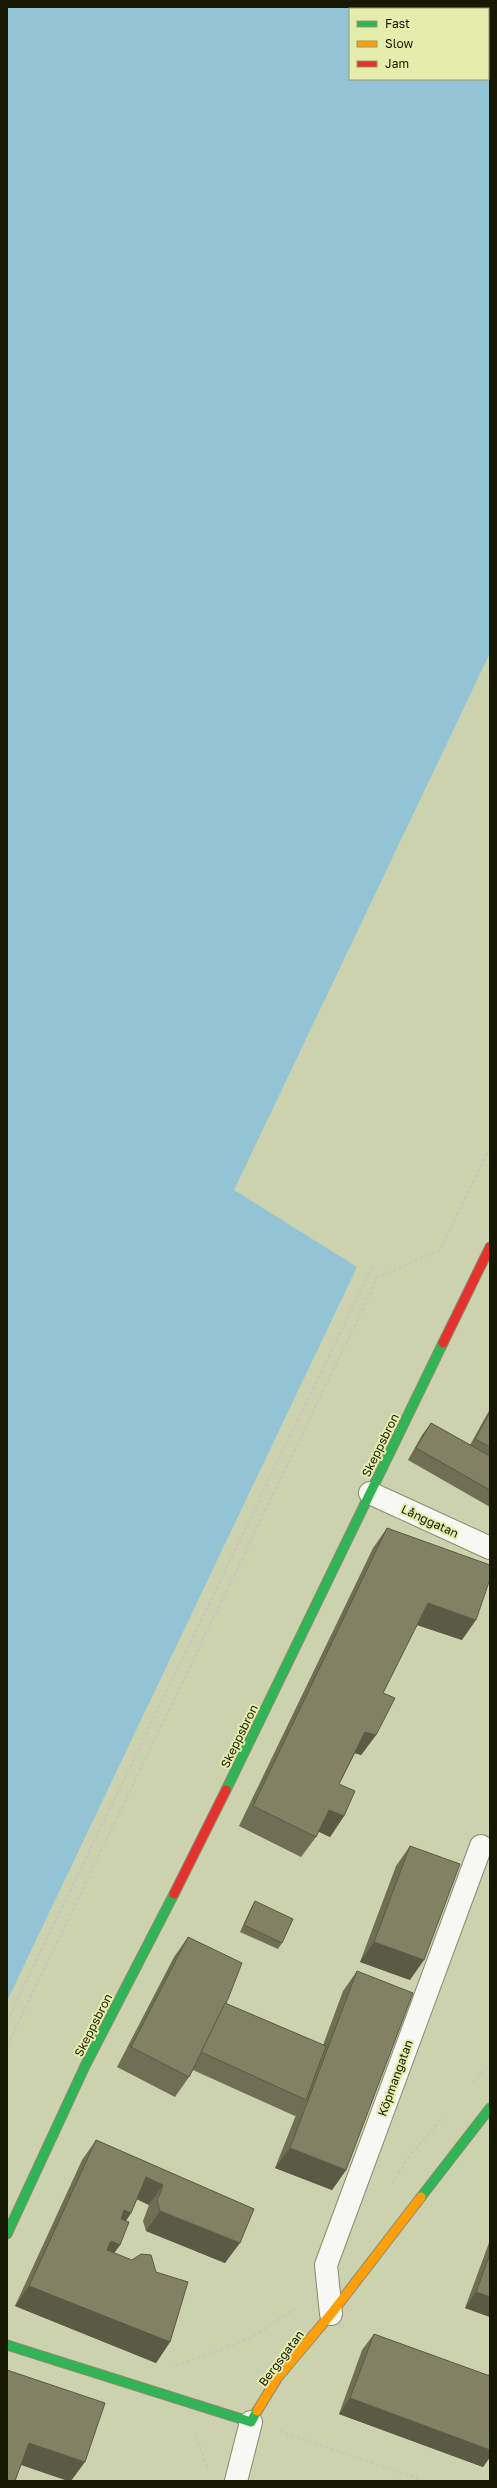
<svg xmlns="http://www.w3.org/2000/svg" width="497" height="2488" font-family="'Golos Text',sans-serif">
<rect width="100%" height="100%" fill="#ccd1ae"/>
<!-- water -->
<path fill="#92c4d6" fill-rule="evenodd" d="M7,7H490V653L234,1190L357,1267L7,2001ZM350,9H488V79H350Z"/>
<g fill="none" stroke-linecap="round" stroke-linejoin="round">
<!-- street casing -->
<g stroke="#888c70" stroke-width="24">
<g id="street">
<path d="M370,1493L490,1548"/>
<path d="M331,2314L326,2265L481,1846"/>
<path d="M236,2481L251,2422"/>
</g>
</g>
<!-- fast casing -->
<g stroke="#888c70" stroke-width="11">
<g id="fast">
<path d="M226,1790L443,1343"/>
<path d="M421,2197L490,2108"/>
<path d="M7,2234L85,2066L174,1894"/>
<path d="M7,2345L251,2422L257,2411"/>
</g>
</g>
<!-- slow casing -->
<g stroke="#888c70" stroke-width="11">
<path id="slow" d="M257,2411L278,2377L331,2314L421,2197"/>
</g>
<!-- jam casing -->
<g stroke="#888c70" stroke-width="11">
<g id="jam">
<path d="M443,1343L490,1247"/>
<path d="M174,1894L226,1790"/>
</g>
</g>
<!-- path -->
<g stroke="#c6c8bd" stroke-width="2.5" stroke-dasharray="3 3" stroke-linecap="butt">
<path d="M7,2021L372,1267"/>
<path d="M7,2046L378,1277L440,1250L490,1147"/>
<path d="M473,2083L490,2063"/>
<path d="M392,2184L407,2159L443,2117"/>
<path d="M175,2366L249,2339L296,2308"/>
<path d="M280,2431L424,2481"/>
<path d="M196,2436L208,2469"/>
</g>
<!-- street -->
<use href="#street" stroke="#f7f8f3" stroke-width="22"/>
<!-- fast -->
<use href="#fast" stroke="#30b455" stroke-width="9"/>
<!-- slow -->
<use href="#slow" stroke="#ff9f0a" stroke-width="9"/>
<!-- jam -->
<use href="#jam" stroke="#e5322d" stroke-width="9"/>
</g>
<!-- wall -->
<g fill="#706f55">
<path d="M490,1409V1507L408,1460L422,1435L431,1423L470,1445Z"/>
<path d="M387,1528L462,1640L417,1625L383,1693L376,1735L361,1755L355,1753L339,1784L344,1816L330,1837L318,1831L316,1837L301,1857L239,1826L373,1548Z"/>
<path d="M410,1846V1980L360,1962L396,1866Z"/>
<path d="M255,1901L282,1943L278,1949L240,1932L251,1908Z"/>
<path d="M188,1937L225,2003L323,2045L343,1991L357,1971L346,2170L332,2190L275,2168L296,2115L295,2116L193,2070L189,2077L175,2097L117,2067L174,1957Z"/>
<path d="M96,2140L254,2209L225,2263L146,2231L143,2221L149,2205L137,2199L131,2213L126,2221L120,2245L114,2253L170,2342L156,2363L15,2306L82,2160Z"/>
<path d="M490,2240V2317L465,2308Z"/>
<path d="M374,2334L488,2376L490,2371V2457L483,2467L339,2414L362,2350Z"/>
</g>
<!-- shaded-wall -->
<g fill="#5b5a45">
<path d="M428,1603L476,1620L462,1640L414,1624Z"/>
<path d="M365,1732L376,1735L361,1755L351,1752Z"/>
<path d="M329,1810L344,1816L330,1837L315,1830Z"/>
<path d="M374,1942L424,1960L410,1980L360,1962Z"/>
<path d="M290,2148L346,2170L332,2190L275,2168Z"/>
<path d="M146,2177L163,2185L149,2205L132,2197Z"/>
<path d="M124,2210L131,2213L117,2233L110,2230Z"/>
<path d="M160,2211L240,2243L225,2263L146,2231Z"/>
<path d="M111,2241L120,2245L105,2265L97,2261Z"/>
<path d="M29,2286L170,2342L156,2363L15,2306Z"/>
<path d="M476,2292L490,2297V2317L465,2308Z"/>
<path d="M350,2398L490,2450V2457L483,2467L339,2414Z"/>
<path d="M29,2443L85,2462L71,2481H68L15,2463Z"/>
</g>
<!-- building -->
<g fill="#828163" stroke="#5b5a45">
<path d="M490,1412V1447L475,1439Z"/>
<path d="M431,1423L490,1456V1490L416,1448Z"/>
<path d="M387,1528L490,1565V1579L476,1620L428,1603L383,1693L395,1698L376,1735L365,1732L339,1784L355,1791L344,1816L329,1810L316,1837L253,1806Z"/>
<path d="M410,1846L460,1864L424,1960L374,1942Z"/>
<path d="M255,1901L293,1919L282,1943L244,1925Z"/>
<path d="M188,1937L242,1963L228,1999L189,2077L131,2047Z"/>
<path d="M357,1971L413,1993L346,2170L290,2148Z"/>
<path d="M225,2003L326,2046L306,2100L201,2052Z"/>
<path d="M96,2140L254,2209L240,2243L160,2211L157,2201L163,2185L146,2177L131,2213L124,2210L121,2219L129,2222L120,2245L111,2241L107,2250L132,2260L141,2254L151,2255L156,2272L188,2282L170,2342L29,2286Z"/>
<path d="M490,2254V2297L476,2292Z"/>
<path d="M374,2334L490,2376V2450L350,2398Z"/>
<path d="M7,2370L105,2403L85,2462L29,2443L15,2481H7Z"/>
</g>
<g text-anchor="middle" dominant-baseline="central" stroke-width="4" stroke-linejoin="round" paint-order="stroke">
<!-- street labels -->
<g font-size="12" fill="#161801" stroke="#e4edac">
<text transform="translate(380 1445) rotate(-64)">Skeppsbron</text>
<text transform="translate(430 1521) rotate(25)">Långgatan</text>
<text transform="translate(239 1736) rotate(-64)">Skeppsbron</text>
<text transform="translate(93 2025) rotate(-63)">Skeppsbron</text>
<text transform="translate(395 2078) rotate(-70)">Köpmangatan</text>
<text transform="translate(281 2358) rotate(-53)">Bergsgatan</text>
</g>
</g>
<!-- border -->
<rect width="497" height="2488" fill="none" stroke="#161801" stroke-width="16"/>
<!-- legend -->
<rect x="349" y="8" width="140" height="72" fill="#e4edac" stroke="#929868"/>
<rect x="357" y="21" width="20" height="6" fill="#30b455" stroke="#929868"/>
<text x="385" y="28" font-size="12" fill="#161801">Fast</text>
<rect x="357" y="41" width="20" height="6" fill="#ff9f0a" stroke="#929868"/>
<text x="385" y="48" font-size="12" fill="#161801">Slow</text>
<rect x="357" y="61" width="20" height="6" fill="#e5322d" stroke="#929868"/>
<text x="385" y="68" font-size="12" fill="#161801">Jam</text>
</svg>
